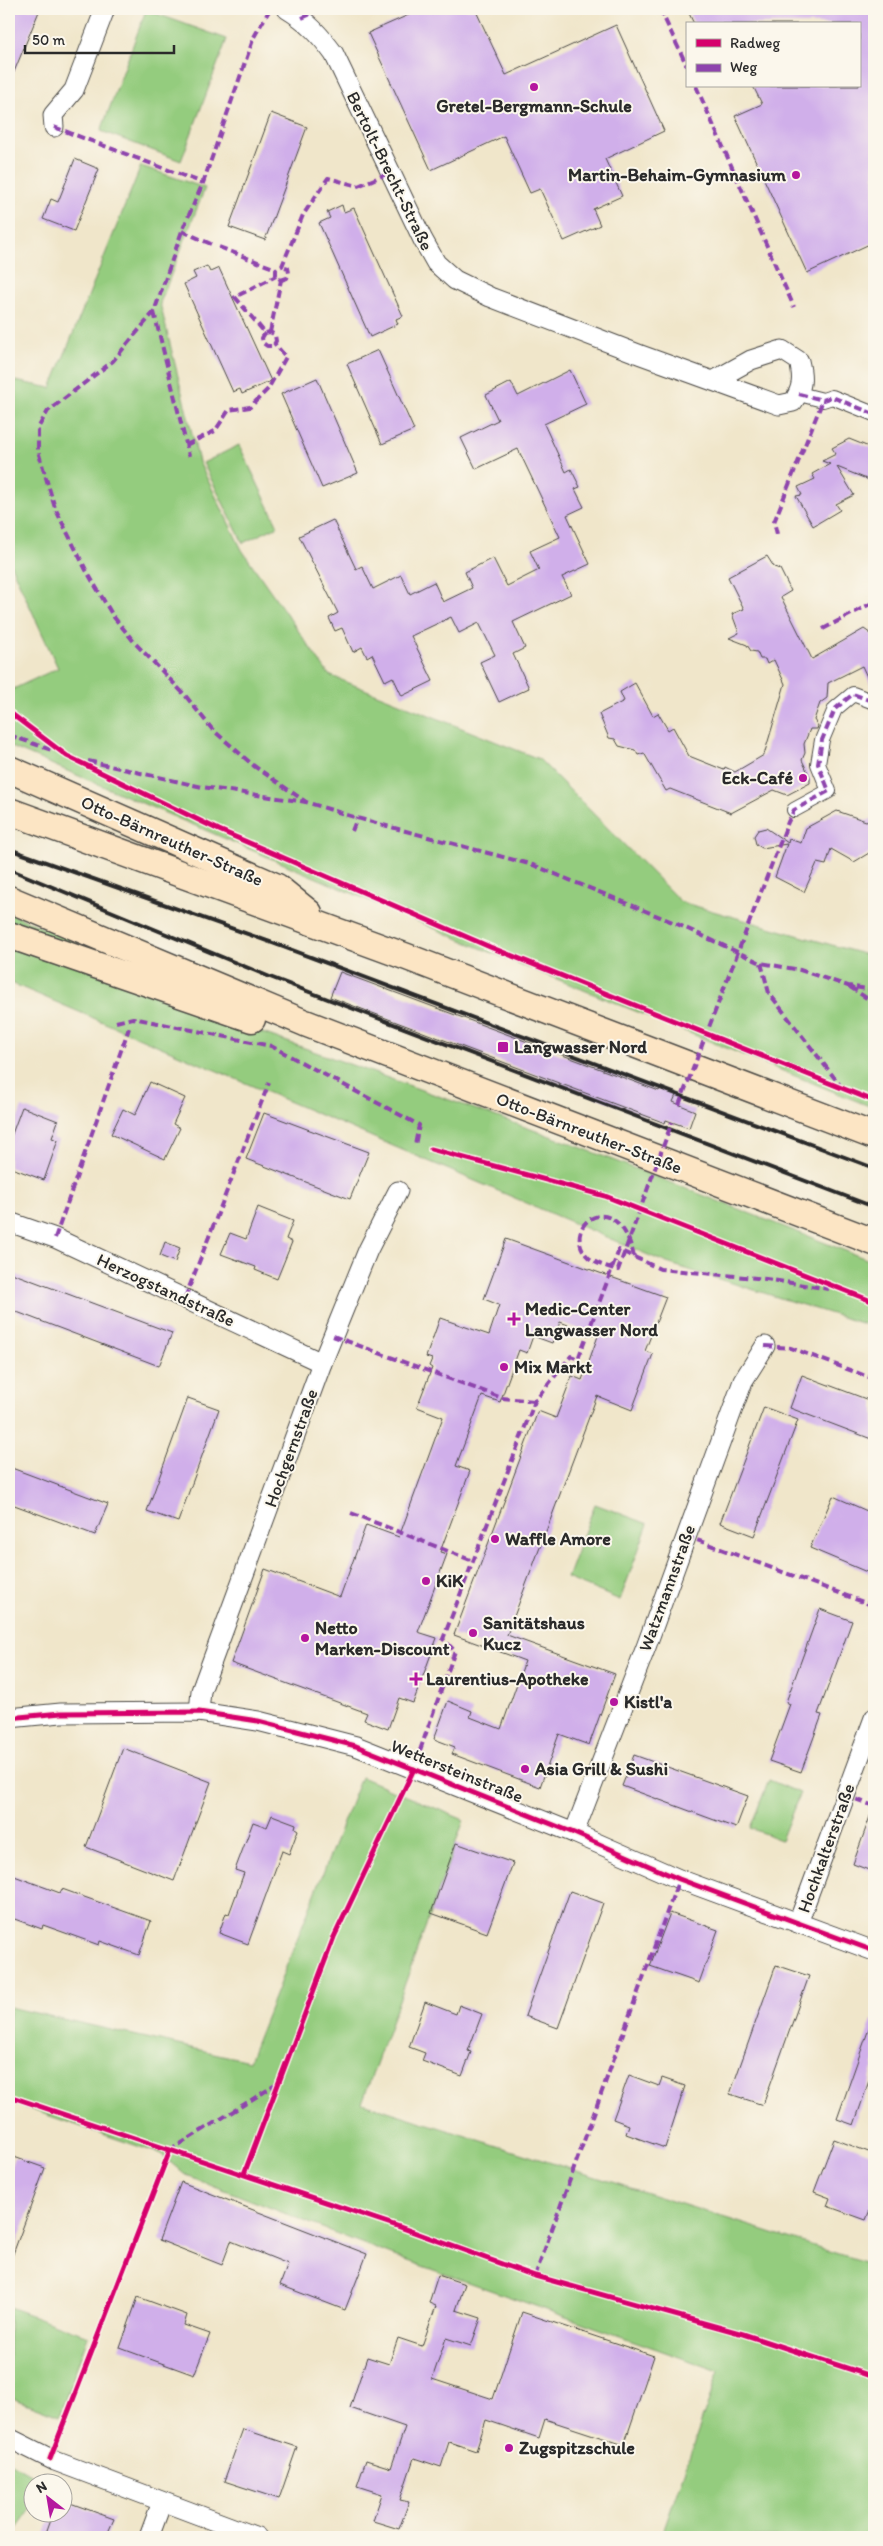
<svg xmlns="http://www.w3.org/2000/svg" width="883" height="2546" font-family="Itim,sans-serif">
<rect width="100%" height="100%" fill="#fbf7ec"/>
<filter id="ink" filterUnits="userSpaceOnUse"><feTurbulence type="fractalNoise" baseFrequency=".02" numOctaves="2"/><feDisplacementMap in="SourceGraphic" scale="10" xChannelSelector="R" yChannelSelector="G"/><feConvolveMatrix kernelMatrix="1 2 1 2 8 2 1 2 1" color-interpolation-filters="sRGB"/></filter>
<filter id="wash" filterUnits="userSpaceOnUse"><feTurbulence type="fractalNoise" baseFrequency=".0096" numOctaves="4" result="noise"/><feDisplacementMap in="SourceGraphic" scale="20" xChannelSelector="R" yChannelSelector="G"/><feGaussianBlur stdDeviation="1.12" result="paint"/><feColorMatrix in="noise" values="0 0 0 0 0 0 0 0 0 0 0 0 0 0 0 0 0 1.4 0 .05"/><feComposite in="paint" operator="in"/></filter>
<g filter="url(#wash)">
<rect width="100%" height="100%" fill="#f0e6ca"/>
<!-- green -->
<g fill="#94cc7e" stroke="#607c54">
<path d="M146,10L227,39L181,161L101,131Z"/>
<path d="M141,166L205,188L160,303L199,462L242,550L329,675L539,759L681,902L874,957V1108L473,945L9,746V691L58,668L9,561V384L10,380L51,388Z"/>
<path d="M239,445L278,526L243,543L203,463Z"/>
<path d="M9,913L164,980L162,997L564,1141L874,1262V1327L667,1263L9,982Z"/>
<path d="M595,1504L648,1524L620,1600L567,1578Z"/>
<path d="M361,1777L464,1820L362,2103L874,2265V2537H661L719,2371L394,2256L184,2174L161,2154L9,2102V2007L249,2061Z"/>
<path d="M769,1780L800,1793L781,1840L750,1828Z"/>
<path d="M9,2307L88,2336L59,2416L9,2397Z"/>
<path d="M9,2462L43,2481L42,2483L32,2484V2508L11,2537H9Z"/>
</g>
<g id="blocks">
<!-- building -->
<g fill="#d0afea">
<path d="M9,9H40L9,84Z"/>
<path d="M422,9H475L506,75L616,25L664,131L605,159L622,196L593,209L600,225L564,241L540,189L530,193L504,136L431,170L368,33Z"/>
<path d="M687,9H874V242L807,273L735,116L762,104L753,86H859V24H694Z"/>
<path d="M271,113L307,127L265,240L229,227Z"/>
<path d="M75,159L99,169L74,231L43,219L51,199L58,202Z"/>
<path d="M342,205L344,212L354,208L403,316L396,319L398,324L370,337L319,223L330,218L327,212Z"/>
<path d="M207,266L210,272L219,268L271,381L242,394L240,389L233,392L184,284L196,278L193,272Z"/>
<path d="M378,350L414,430L382,444L347,364Z"/>
<path d="M570,370L586,404L544,424L566,472L571,469L580,487L575,489L584,507L567,515L590,564L562,577L571,594L513,622L525,648L513,654L529,688L499,702L480,662L495,655L479,623L459,633L451,617L411,636L433,681L402,696L393,677L385,681L372,654L367,657L362,647L353,652L342,628L335,631L329,618L338,613L299,536L333,520L356,569L362,566L373,589L401,575L410,594L434,582L443,602L472,588L465,572L493,558L507,586L539,570L530,551L560,537L518,449L476,469L461,438L498,420L486,395L511,382L518,396Z"/>
<path d="M317,378L358,473L322,488L281,394Z"/>
<path d="M849,439L874,449V482L837,467L854,495L836,504L840,510L813,526L796,496L802,495L798,487L815,479L812,474L830,464L822,461L836,454L832,448Z"/>
<path d="M767,556L774,567L780,569L791,591L781,597L812,659L864,629L874,636V692L862,666L828,683L827,698L820,703L814,720L818,726L817,729H810L804,744L805,753L802,760L810,777V783L787,795L774,790L731,813L670,789L666,791L644,753L638,755L635,750L619,746L615,739L609,738L599,714L624,701L620,692L635,683L653,716L658,713L668,730L673,727L689,756L724,770L725,767L735,772L764,755L785,684L774,660L767,664L765,659H760L757,652L751,651L747,645L729,638L739,633L732,614L744,609L728,577Z"/>
<path d="M837,811L866,821L874,818V850L854,862L831,849L826,865L817,863L804,892L775,877L787,844L762,848L756,844L754,836L758,830L766,828L788,843L789,839L801,843L806,828Z"/>
<path d="M340,972L659,1091L660,1089L676,1095L673,1102L695,1111L689,1128L666,1120L665,1123L330,997Z"/>
<path d="M150,1082L185,1098L173,1124L180,1128L165,1159L111,1134L123,1109L135,1115Z"/>
<path d="M22,1107L58,1121L52,1138L58,1140L44,1180L9,1167V1142Z"/>
<path d="M264,1113L369,1152L350,1199L246,1159Z"/>
<path d="M258,1207L293,1221L286,1239L292,1242L277,1279L255,1270L256,1267L221,1254L230,1233L246,1239Z"/>
<path d="M506,1239L666,1297L645,1351L653,1354L632,1410L597,1396L507,1635L615,1674L589,1745L559,1734L540,1787L452,1754L455,1747L434,1739L448,1701L472,1711L470,1717L501,1729L525,1661L454,1635L538,1411L556,1418L572,1376L582,1380L598,1336L560,1322L552,1343L533,1336L527,1353L519,1350L500,1402L482,1396L456,1466L470,1471L440,1552L447,1554L418,1632L437,1638L413,1703L399,1698L388,1729L364,1720L367,1713L231,1663L265,1569L340,1597L366,1525L399,1537L443,1417L417,1407L432,1368L429,1366L432,1359L426,1357L440,1318L489,1335L499,1305L484,1299Z"/>
<path d="M165,1242L180,1248L175,1262L160,1256Z"/>
<path d="M9,1272L172,1333L159,1366L9,1309Z"/>
<path d="M802,1375L874,1402V1440L790,1408Z"/>
<path d="M188,1398L219,1409L178,1522L147,1511Z"/>
<path d="M764,1407L798,1420L754,1536L720,1523Z"/>
<path d="M9,1467L108,1504L95,1535L9,1503Z"/>
<path d="M833,1496L874,1514V1575L810,1548Z"/>
<path d="M820,1609L852,1621L818,1714L822,1715L801,1772L769,1761L790,1704L786,1702Z"/>
<path d="M123,1748L211,1782L174,1881L86,1847Z"/>
<path d="M634,1755L748,1796L736,1828L622,1786Z"/>
<path d="M872,1811L874,1812V1872L853,1864Z"/>
<path d="M272,1815L296,1824L295,1828L298,1830L289,1854L282,1851L248,1944L219,1933L226,1913L229,1914L244,1873L235,1870L253,1822L267,1827Z"/>
<path d="M456,1843L513,1863L487,1933L431,1913Z"/>
<path d="M9,1874L60,1893L62,1889L151,1921L139,1955L100,1941L99,1945L43,1925L42,1929L9,1917Z"/>
<path d="M570,1891L603,1903L558,2028L525,2016Z"/>
<path d="M670,1913L718,1930L699,1983L650,1966Z"/>
<path d="M776,1965L809,1976L763,2105L730,2094Z"/>
<path d="M425,2002L456,2014L459,2005L482,2014L468,2051L471,2052L462,2076L422,2061L425,2053L409,2047Z"/>
<path d="M872,2020L874,2021V2066L854,2125L837,2119Z"/>
<path d="M629,2075L659,2086L662,2078L685,2086L665,2148L626,2134L629,2125L613,2119Z"/>
<path d="M834,2139L874,2154V2199L866,2220L827,2206L830,2198L814,2192Z"/>
<path d="M14,2157L45,2168L10,2262L9,2172Z"/>
<path d="M181,2182L367,2254L345,2310L280,2285L288,2264L231,2241L222,2265L159,2240Z"/>
<path d="M438,2275L465,2284L456,2310L481,2318L471,2346L446,2338L432,2379L493,2399L522,2312L654,2356L624,2445L545,2419L539,2438L486,2420L476,2451L449,2442L441,2467L414,2458L400,2500L409,2502L399,2529L373,2521L382,2494L357,2486L366,2460L391,2468L405,2427L350,2408L367,2357L389,2364L398,2338L422,2346L436,2306L429,2303Z"/>
<path d="M138,2297L187,2315L184,2325L210,2334L194,2375L120,2348Z"/>
<path d="M243,2429L297,2447L279,2499L224,2481Z"/>
<path d="M62,2500L114,2519L106,2537H44L52,2514H62Z"/>
</g>
</g>
</g>
<g filter="url(#ink)">
<use href="#blocks" fill-opacity="0" stroke="#494743" stroke-width="1"/>
<g fill="none" stroke-linecap="round" stroke-linejoin="round">
<!-- pedestrian casing -->
<g stroke="#494743" stroke-width="16">
<g id="pedestrian">
<path d="M799,394L823,400L832,397L874,414"/>
<path d="M794,810L829,791L818,764L822,740L835,709L853,694L874,702"/>
</g>
</g>
<!-- minor casing -->
<g stroke="#494743" stroke-width="21">
<g id="minor">
<path d="M287,9C307,21 320,35 334,54L423,240L436,263L455,280L490,297L641,355L779,405L793,402C803,388 803,377 799,361L782,350L751,360L713,381"/>
<path d="M54,127L53,115L74,90L105,9"/>
<path d="M9,1222L55,1238L322,1363"/>
<path d="M199,1712L201,1691L322,1363L368,1250L398,1191"/>
<path d="M9,1718L61,1713L199,1712L258,1721L356,1746L574,1833L679,1879L874,1951"/>
<path d="M574,1833L646,1647L743,1381L765,1346"/>
<path d="M798,1923L874,1718"/>
<path d="M9,2438L55,2461L257,2537"/>
<path d="M149,2537L162,2502"/>
</g>
</g>
<!-- secondary casing -->
<g stroke="#494743" stroke-width="29">
<g id="secondary">
<path d="M9,769L277,887L309,913"/>
<path d="M9,811L407,957L874,1136"/>
<path d="M9,899L305,1023L874,1242"/>
<path d="M9,935L252,1019"/>
</g>
</g>
<!-- pedestrian -->
<use href="#pedestrian" stroke="#fff" stroke-width="14"/>
<!-- minor -->
<use href="#minor" stroke="#fff" stroke-width="19"/>
<!-- secondary -->
<use href="#secondary" stroke="#fce5c4" stroke-width="26"/>
<!-- rail -->
<g stroke="#2b2b2b" stroke-width="4">
<path d="M9,849L281,946L874,1168"/>
<path d="M9,869L270,977L874,1207"/>
</g>
<!-- quiet -->
<g stroke="#8e44ad" stroke-width="4" stroke-dasharray="8 4" stroke-linecap="butt">
<path d="M270,9L254,37L203,183L182,231L154,312L113,361L48,411L38,428V451L55,508L86,570L113,616L135,643L184,694L212,729L254,766L306,802"/>
<path d="M660,9L687,66"/>
<path d="M302,18L322,9"/>
<path d="M696,86L794,307"/>
<path d="M54,127L203,183"/>
<path d="M182,231L211,244"/>
<path d="M219,247L276,269"/>
<path d="M281,280L287,278L289,273L288,268L282,266"/>
<path d="M154,312L189,456"/>
<path d="M270,332L281,280L276,276V269L282,266L303,215L328,178L358,186L391,172"/>
<path d="M265,333L262,338L263,343L267,346H273L276,341L275,335L270,332L265,333L235,297L276,276"/>
<path d="M799,394L823,400L832,397L874,414"/>
<path d="M186,445L215,431L229,410L250,407L268,389L286,357L274,343"/>
<path d="M777,534L774,522L823,400"/>
<path d="M823,629L874,602"/>
<path d="M9,735L54,751"/>
<path d="M88,761L202,787L306,802L357,818L533,865L675,923L761,963L800,970L848,986L874,990"/>
<path d="M352,831L357,818"/>
<path d="M761,963L769,993L840,1085"/>
<path d="M850,987L874,1003"/>
<path d="M116,1022L133,1018L271,1046L419,1125L415,1145"/>
<path d="M679,1105L788,822L794,810L829,791L818,764L822,740L835,709L853,694L874,702"/>
<path d="M55,1238L129,1028"/>
<path d="M634,1257C618,1184 559,1224 587,1256C594,1264 609,1267 618,1270L672,1122"/>
<path d="M185,1298L269,1083"/>
<path d="M333,1336L502,1398L535,1401"/>
<path d="M765,1346L791,1348L874,1379"/>
<path d="M351,1513L473,1561"/>
<path d="M686,1536L874,1606"/>
<path d="M412,1773L455,1651L443,1639L535,1401L571,1356L578,1359L619,1250L660,1269L766,1279L829,1289"/>
<path d="M845,1795L874,1806"/>
<path d="M169,2151L277,2084"/>
<path d="M535,2276L679,1879"/>
</g>
<!-- cycleway casing -->
<g stroke="#fbf7ec" stroke-width="8">
<g id="cycleway">
<path d="M9,712L67,756L219,830L490,947L874,1101"/>
<path d="M431,1149L605,1196L874,1302"/>
<path d="M9,1718L61,1713L199,1712L258,1721L356,1746L574,1833L679,1879L874,1951"/>
<path d="M9,2096L397,2226L535,2276L743,2334L874,2377"/>
<path d="M244,2174L334,1937L414,1769"/>
<path d="M50,2459L170,2150"/>
</g>
</g>
<!-- cycleway -->
<use href="#cycleway" stroke="#d6006c" stroke-width="5"/>
</g>
</g>
<!-- markers -->
<g fill="#b5179e" stroke="#fbf7ec" stroke-width="2">
<circle cx="534" cy="87" r="5"/>
<circle cx="796" cy="175" r="5"/>
<circle cx="803" cy="778" r="5"/>
<rect x="497" y="1041" width="12" height="12" rx="2.5"/>
<path d="M511.5 1311.5h5v5h5v5h-5v5h-5v-5h-5v-5h5z"/>
<circle cx="504" cy="1367" r="5"/>
<circle cx="495" cy="1539" r="5"/>
<circle cx="426" cy="1581" r="5"/>
<circle cx="473" cy="1633" r="5"/>
<circle cx="305" cy="1638" r="5"/>
<path d="M413.5 1671.5h5v5h5v5h-5v5h-5v-5h-5v-5h5z"/>
<circle cx="614" cy="1702" r="5"/>
<circle cx="525" cy="1769" r="5"/>
<circle cx="509" cy="2448" r="5"/>
</g>
<g text-anchor="middle" dominant-baseline="central" stroke-width="4" stroke-linejoin="round" paint-order="stroke">
<!-- poi labels -->
<g font-size="18" font-weight="bold" fill="#2b2b2b" stroke="#fbf7ec" text-anchor="start">
<text x="534" y="106" text-anchor="middle">Gretel-Bergmann-Schule</text>
<text x="786" y="175" text-anchor="end">Martin-Behaim-Gymnasium</text>
<text x="793" y="778" text-anchor="end">Eck-Café</text>
<text x="514" y="1047">Langwasser Nord</text>
<text x="525" y="1309">Medic-Center<tspan x="525" dy="21">Langwasser Nord</tspan></text>
<text x="514" y="1367">Mix Markt</text>
<text x="505" y="1539">Waffle Amore</text>
<text x="436" y="1581">KiK</text>
<text x="483" y="1623">Sanitätshaus<tspan x="483" dy="21">Kucz</tspan></text>
<text x="315" y="1628">Netto<tspan x="315" dy="21">Marken-Discount</tspan></text>
<text x="426" y="1679">Laurentius-Apotheke</text>
<text x="624" y="1702">Kistl'a</text>
<text x="535" y="1769">Asia Grill &amp; Sushi</text>
<text x="519" y="2448">Zugspitzschule</text>
</g>
<!-- street labels -->
<g font-size="18" fill="#2b2b2b" stroke="#fbf7ec">
<text transform="translate(390 171) rotate(64)">Bertolt-Brecht-Straße</text>
<text transform="translate(172 841) rotate(24)">Otto-Bärnreuther-Straße</text>
<text transform="translate(589 1133) rotate(21)">Otto-Bärnreuther-Straße</text>
<text transform="translate(166 1290) rotate(25)">Herzogstandstraße</text>
<text transform="translate(291 1448) rotate(-70)">Hochgernstraße</text>
<text transform="translate(667 1588) rotate(-70)">Watzmannstraße</text>
<text transform="translate(457 1771) rotate(22)">Wettersteinstraße</text>
<text transform="translate(826 1848) rotate(-70)">Hochkalterstraße</text>
</g>
</g>
<!-- margin -->
<rect width="883" height="2546" fill="none" stroke="#fbf7ec" stroke-width="30"/>
<!-- legend -->
<rect x="686" y="22" width="175" height="65" fill="#fbf7ec" stroke="#a8a59f"/>
<rect x="696" y="39" width="25" height="8" fill="#d6006c" stroke="#a8a59f"/>
<text x="730" y="48" font-size="15" fill="#2b2b2b">Radweg</text>
<rect x="696" y="64" width="25" height="8" fill="#8e44ad" stroke="#a8a59f"/>
<text x="730" y="72" font-size="15" fill="#2b2b2b">Weg</text>
<!-- north arrow -->
<g transform="translate(48 2498) rotate(329)"><circle r="24" fill="#fbf7ec" stroke="#a8a59f"/>
<path d="M0-4L9 19L0 12L-9 19Z" fill="#b5179e"/>
<text y="-8" font-size="14" font-weight="bold" text-anchor="middle" fill="#2b2b2b">N</text>
</g>
<!-- scale -->
<path d="M25 45v8h149v-8" fill="none" stroke="#2b2b2b" stroke-width="2.5"/>
<text x="32" y="45" font-size="15" fill="#2b2b2b" stroke="#fbf7ec" stroke-width="4" paint-order="stroke">50 m</text>
</svg>
